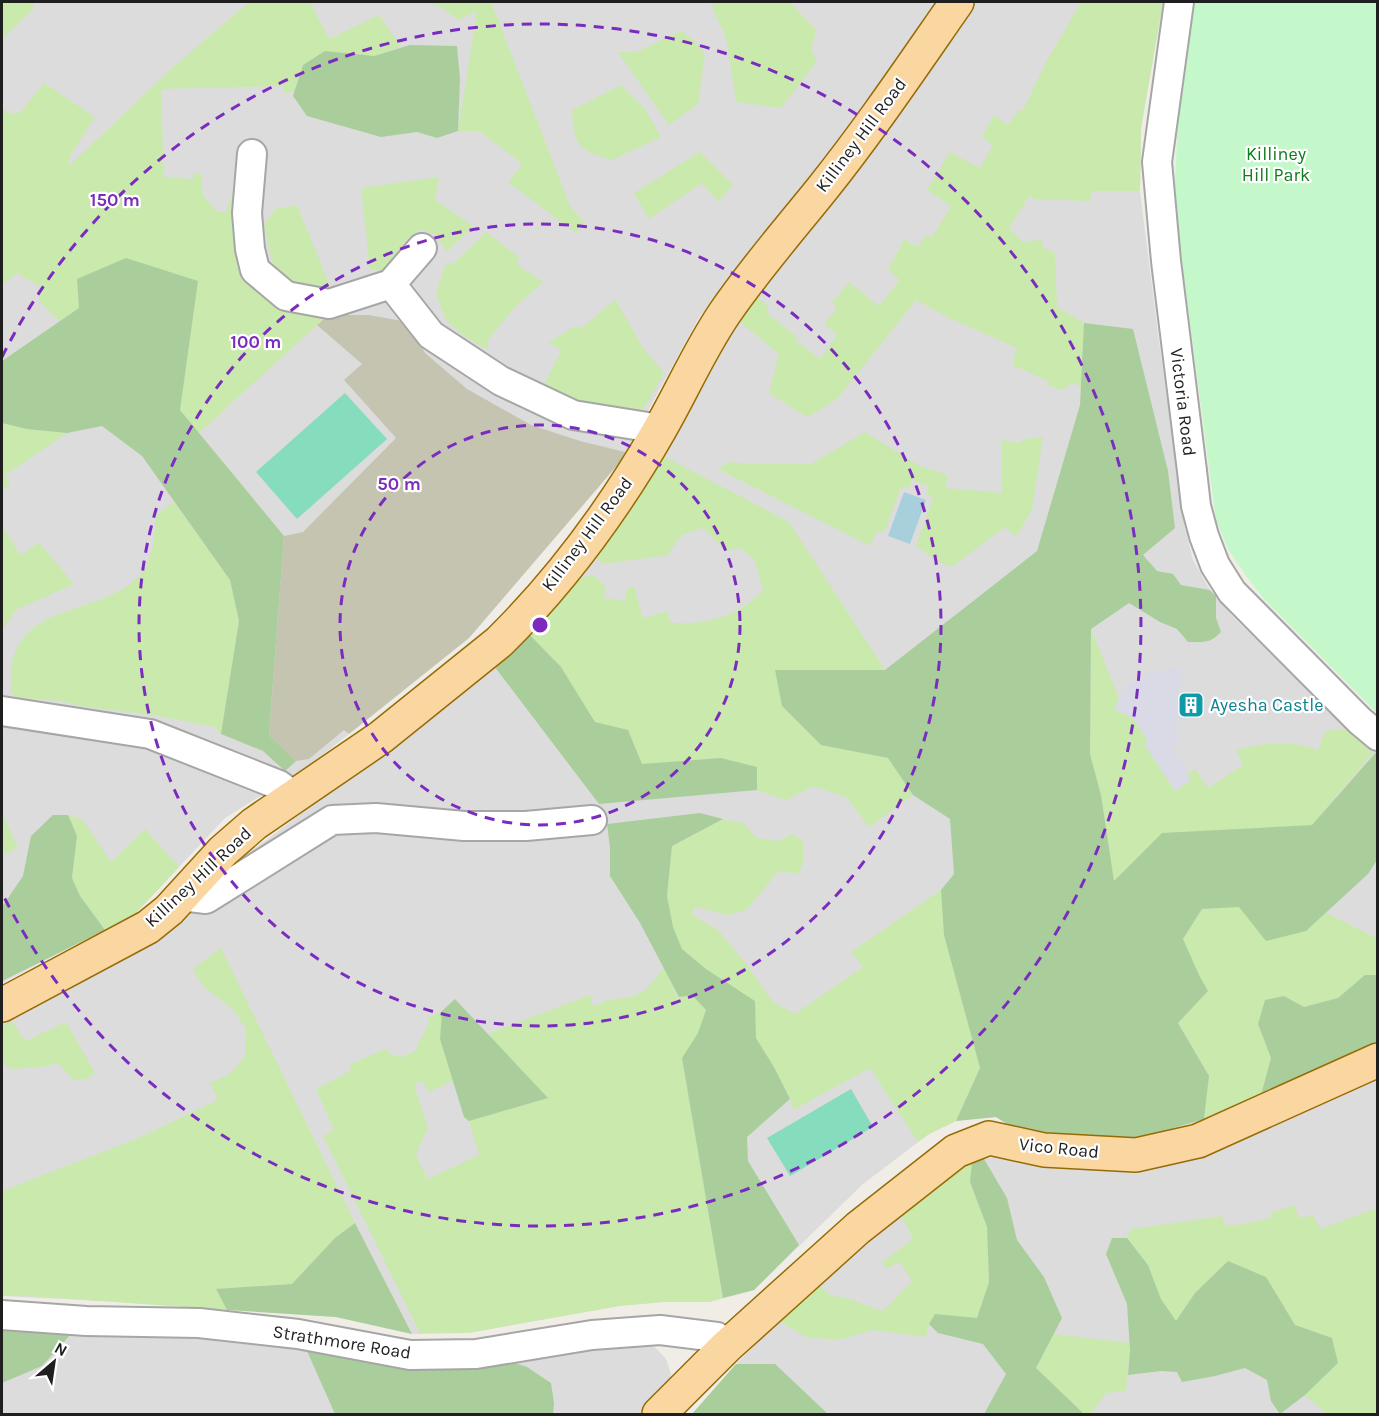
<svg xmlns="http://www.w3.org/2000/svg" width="1379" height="1416" font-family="Karla,sans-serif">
<rect width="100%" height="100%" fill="#f0ede6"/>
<!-- residential -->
<g fill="#dddcdc">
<path d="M2,2H936L855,121L726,281L698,319L620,462L469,638L310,765L225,818L136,913L2,983Z"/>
<path d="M974,2H1163L1141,128L1140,191L1158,334L1185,528L1193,560L1210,590L1235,619L1377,750V1046L1192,1124L1010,1126L996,1117L956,1121L929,1134L863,1184L754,1290L709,1302H663L619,1306L468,1333L412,1334L336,1317L182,1305L2,1296V1021L219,875L344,782L368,766L478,674L730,320Z"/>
<path d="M1377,1071V1388L1344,1414H692L740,1360L817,1283L900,1213L972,1162L1008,1154L1069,1166Z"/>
<path d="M2,1327L248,1338L322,1346L642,1341L656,1348L666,1359L671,1374L669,1388L649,1414H2Z"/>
</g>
<!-- construction -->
<path fill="#c4c4b1" d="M328,315H369L407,322L425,353L467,389L531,425L580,441L625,452L620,462L469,638L349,734L344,730L309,759L296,761L269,735L284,536L303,532L396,438L344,380L362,364L317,325Z"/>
<!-- grass -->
<g fill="#c9e9ad">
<path d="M2,2H35L32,10L2,39Z"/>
<path d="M249,2H310L329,39L379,15L401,47L374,56L325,51L303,65L294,92L284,93L283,86L161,89L164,177L193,179L194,173H201L203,196L217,212H226L238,177L243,249L328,315L199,433L180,410L198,281L80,308L59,321L39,301V286L17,273L4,284L2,283V107L10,114L21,112L44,83L95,117L70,156L69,166L171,69Z"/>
<path d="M428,2H496L492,4L570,206L584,222L576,233L508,182L522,165L519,161L479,131H458L477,11L458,20L442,8Z"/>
<path d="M710,2H790L816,30L811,50L817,61L781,108L736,102L726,38Z"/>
<path d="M1081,2H1163L1141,128L1140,191H1092L1090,201L1034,199L1029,196L1009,228L1022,242L1041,240L1045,249L1055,253L1057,307L1084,323L1081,387L1073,383L1061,390L1048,385L1049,381L1012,365L1017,348L949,318L916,300L839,397L819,411L807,417L769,393L779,354L733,316L752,292L769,307L766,312L797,337L795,340L820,359L837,335L824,324L837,308L832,303L849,282L879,306L900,280L888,270L904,239L918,247L926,235L932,237L951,206L927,190L950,152L980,168L993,145L982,137L994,115L1008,125L1020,109L1023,110L1045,64Z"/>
<path d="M681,31L696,42L705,55L698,104L669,125L618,52H637Z"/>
<path d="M621,85L645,109L661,137L612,160C577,150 574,145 572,110Z"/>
<path d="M700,152L733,185L718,202L702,183L649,219L634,193Z"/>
<path d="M439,177L435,200L473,226L447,252L436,235L421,229L407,239L382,271L370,269L361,188Z"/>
<path d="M297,205L329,284L334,295L290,284L272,262L264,225L275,209Z"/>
<path d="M486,232L520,258L516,264L543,282L515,307L488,340V350L461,334L446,320L436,294L445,265L454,263Z"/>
<path d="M615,299L643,348L664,373L643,410C602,408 580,403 543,386L562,350L548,343L577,325L581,329Z"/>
<path d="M2,423L27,429L67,433L5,475L10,484L2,491Z"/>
<path d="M865,432L918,465L947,475L946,488L1002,493V440L1019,443L1025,439L1043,437L1032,510L1016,537L1005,527L952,567L939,562L916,546L933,498L926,494L929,486L912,480L910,487H901L885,531H877L870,546L718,469L728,462L749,464H811Z"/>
<path d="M658,453L789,522L885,670H775L782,706L821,745L888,758L913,795L869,827L847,798L814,786L786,800L757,790L756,767L721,758L642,764L628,731L595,722L561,667L527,632L570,580L593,575L606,587L603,598L625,601L627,588L634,587L643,618L668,611L669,622C691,626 720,620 740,609C748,604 756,597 763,591L754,559L740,548L726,551L703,528L682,535L667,555L603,564L587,550Z"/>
<path d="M174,502L230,580L239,621L221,734L215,727L159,716L80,706L61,701L19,698L12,694C0,601 91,620 136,579C154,563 154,537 156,515Z"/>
<path d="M2,525L20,555L39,543L74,584L16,610L2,631Z"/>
<path d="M1091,629L1119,698L1114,709L1133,718L1148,741L1144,744L1191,780L1187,775L1195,769L1208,788L1243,765L1236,750C1265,743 1288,739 1318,750L1325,732C1347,724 1360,735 1376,749L1312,825L1256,829L1114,882L1101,795L1090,754Z"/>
<path d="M2,812L18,848L2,855Z"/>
<path d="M68,815L83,820L111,862L145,829L179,867L136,913L105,930L80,896L72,878L77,836Z"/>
<path d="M723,819L744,823L756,838L778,841L793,834L803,841V863L799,873L778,872L747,909L729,915L695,907L692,915L718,930L747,965L773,1002L795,1014L863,967L851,952L941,890L944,935L980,1068L956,1121L929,1134L918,1142L870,1068L793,1110L790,1099L774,1067L756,1038L755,1001L706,969L682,949L673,927L667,896L672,846Z"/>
<path d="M1239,907L1306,931L1326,913L1377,938V975H1365L1338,998L1304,1007L1284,996L1258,1024L1271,1058L1261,1095L1204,1118L1209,1076L1178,1022L1208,991L1199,976L1183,939L1202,909Z"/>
<path d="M221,948L355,1223L335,1238L292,1284L216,1289L227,1310L28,1296H2V1191L136,1139L218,1100L210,1083L230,1074L245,1056L246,1029L234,1010L203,986L193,969Z"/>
<path d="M664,968L678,997L692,995L706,1010L698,1033L682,1058L723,1298L709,1302H663L619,1306L468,1333H420L323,1136L334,1130L316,1089L351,1071L349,1065L387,1048L388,1053L401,1057L415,1051L429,1023L427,1018L442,1011L440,1039L453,1081L429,1092L422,1081L414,1085L428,1127L416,1155L428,1179L479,1155L469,1121L548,1098L488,1034L587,996L594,997L590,1002L594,1006L607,1000L635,996L647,989Z"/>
<path d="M11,1021L26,1041L66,1022L95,1073L87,1079L73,1080L58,1063L42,1067L10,1069L2,1062V1027Z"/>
<path d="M972,1162L970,1183L987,1227L989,1282L977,1319L935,1315L929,1324L926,1337L872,1330L838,1340L806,1337L779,1321L817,1283L831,1296L847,1298L883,1311L912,1281L900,1262L887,1268L881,1263L913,1239L900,1213Z"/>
<path d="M1294,1205L1299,1218L1313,1215L1320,1229L1377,1208V1414H1327L1305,1395L1338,1363L1295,1325L1266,1277L1228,1261L1195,1293L1176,1322L1161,1299L1148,1265L1127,1238L1131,1229L1222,1216L1225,1225H1237L1271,1218L1270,1213Z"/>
<path d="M1054,1334L1130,1343L1126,1391L1106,1393L1091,1414H1084L1036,1368Z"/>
</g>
<!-- forest -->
<g fill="#a9ce9c">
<path d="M410,45L457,46L460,79L458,131L437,138L417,132L381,137L307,116L293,96L303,65L325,51L374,56Z"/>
<path d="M126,258L198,281L180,410L284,536L269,735L296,761L285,771L263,751L221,734L239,621L230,580L142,456L102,426L67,433L27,429L2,423V361L79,308L77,279Z"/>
<path d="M1084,323L1133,329L1168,471L1175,528L1143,555L1157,571L1173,574L1181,585L1210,590L1216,596V618L1221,632C1209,644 1204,642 1188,642L1177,629L1160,622L1129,603L1091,629L1090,754L1101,795L1114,881L1162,833L1312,825L1378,750L1377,860L1368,874L1306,931L1266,941L1239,907L1202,909L1183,939L1199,975L1208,991L1178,1023L1209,1076L1204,1119L1131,1141L1054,1137L1010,1126L996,1117L956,1121L980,1068L944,935L941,890L954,874L950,819L913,795L888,758L821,745L782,706L775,670H885L1037,551L1080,405Z"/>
<path d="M524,629L561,667L595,722L628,730L642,764L721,758L757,767V790L599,804L491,662Z"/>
<path d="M700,813L723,819L672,846L667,896L673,927L682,949L706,969L755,1001L756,1038L774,1067L790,1099L747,1137L748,1161L799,1245L754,1290L723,1298L682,1058L698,1033L706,1010L692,995L679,997L640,923L610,876V848L607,824Z"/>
<path d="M53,815H68L77,836L72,878L80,896L105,930L2,981V907L23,876L31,836Z"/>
<path d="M1365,975H1377V1046L1261,1095L1271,1058L1258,1024L1265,1000L1284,996L1304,1007L1338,998Z"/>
<path d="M455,999L548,1098L469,1121L464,1117L440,1039L442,1011Z"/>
<path d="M984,1159L1007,1198L1017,1240L1044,1277L1062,1318L1036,1368L1084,1414H984L1006,1374L983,1344L938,1333L929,1324L935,1314L977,1318L989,1282L987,1227L970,1182L972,1162Z"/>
<path d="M355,1223L412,1334L336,1317L227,1310L216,1289L292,1284L335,1238Z"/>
<path d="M1112,1238H1127L1148,1265L1161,1299L1176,1321L1195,1293L1228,1261L1266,1277L1295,1325L1332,1338L1338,1363L1305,1395L1280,1414L1271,1401L1267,1380L1245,1368L1215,1376L1182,1382L1177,1372L1161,1371L1128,1375L1130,1350L1127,1304L1106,1254Z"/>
<path d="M2,1327L72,1333L42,1366L2,1383Z"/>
<path d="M303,1342L500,1358L527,1367L551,1383L554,1403L553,1414H335Z"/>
<path d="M736,1364H775L828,1414H692Z"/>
</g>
<!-- park -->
<path fill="#c4f8ca" d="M1192,2H1377V713L1264,599L1246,576L1228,549L1216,520L1174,201L1178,119Z"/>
<!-- pitch -->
<g fill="#86ddbe">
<path d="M345,393L387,439L297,519L256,472Z"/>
<path d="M851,1089L873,1127L790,1176L767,1138Z"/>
</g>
<!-- plaza -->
<path fill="#dadae6" d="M1178,665L1183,679L1179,688L1178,698L1185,717L1173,725L1181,738L1171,745L1187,769L1185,771L1191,780L1175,791L1144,744L1148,741L1133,718L1114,709L1125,686L1144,679L1143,675L1155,671L1157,674Z"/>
<!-- water -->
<path fill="#a7cfdc" d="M904,492L926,500L910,544L888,536Z"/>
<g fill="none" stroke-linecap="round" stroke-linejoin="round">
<!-- minor casing -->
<g stroke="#a6a6a6" stroke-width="32">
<g id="minor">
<path d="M1179,2L1157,162L1166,261L1192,471L1196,506L1204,536L1215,565L1232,592L1360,721L1378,736"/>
<path d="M252,154L247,213L250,249L255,270L286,296L329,304L391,284L422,248"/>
<path d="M391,284L431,335L501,381L573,415L660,429"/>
<path d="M2,711L150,734L279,785L294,796"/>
<path d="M181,896L206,899L332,820L376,818L464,826H526L592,820"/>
<path d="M2,1315L86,1321L199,1323L298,1334L410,1355L476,1354L592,1335L660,1330L717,1337L726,1347"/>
</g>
</g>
<!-- major casing -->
<g stroke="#976b03" stroke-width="36">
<g id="major">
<path d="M2,1005L148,927L169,910L223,851L254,824L381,737L499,642C562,580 616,506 660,429C682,391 699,351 724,314C754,270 789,230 822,189C870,129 913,65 957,2"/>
<path d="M659,1414L726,1347L858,1228L956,1151L989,1138L1044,1150L1136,1155L1198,1141L1378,1060"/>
</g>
</g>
<!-- minor -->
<use href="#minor" stroke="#fff" stroke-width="28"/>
<!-- major -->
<use href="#major" stroke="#fad6a1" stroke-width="33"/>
</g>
<!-- distance rings -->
<g fill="none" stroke="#7b2cbf" stroke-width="3" stroke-dasharray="10 8">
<circle cx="540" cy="625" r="200"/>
<circle cx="540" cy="625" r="401"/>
<path d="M2 357A601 601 0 1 1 2 893"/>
</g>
<!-- icons -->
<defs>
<g id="building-square" transform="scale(1.35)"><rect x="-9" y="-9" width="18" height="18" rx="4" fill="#0f9aa8" stroke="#fff"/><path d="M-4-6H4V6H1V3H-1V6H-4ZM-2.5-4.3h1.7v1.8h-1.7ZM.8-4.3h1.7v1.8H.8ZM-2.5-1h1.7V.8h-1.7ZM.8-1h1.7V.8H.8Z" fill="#fff"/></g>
</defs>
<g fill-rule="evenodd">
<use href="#building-square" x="1191" y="705"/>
</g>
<g text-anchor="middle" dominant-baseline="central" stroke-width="4.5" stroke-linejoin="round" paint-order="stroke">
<!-- street labels -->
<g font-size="18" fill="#1f1f1f" stroke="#fff">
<text transform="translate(861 135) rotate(-53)">Killiney Hill Road</text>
<text transform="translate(1183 402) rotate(83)">Victoria Road</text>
<text transform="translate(587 534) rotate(-53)">Killiney Hill Road</text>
<text transform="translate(198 877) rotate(-43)">Killiney Hill Road</text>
<text transform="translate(1059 1148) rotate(6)">Vico Road</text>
<text transform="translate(342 1342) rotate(9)">Strathmore Road</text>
</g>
<!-- park labels -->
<g font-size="18" fill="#0e7d1b" stroke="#fff">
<text x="1276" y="154">Killiney<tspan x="1276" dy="21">Hill Park</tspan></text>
</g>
<!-- culture labels -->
<g font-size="18" fill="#0d838f" stroke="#fff" text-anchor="start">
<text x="1210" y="705">Ayesha Castle</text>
</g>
</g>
<circle cx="540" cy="625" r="9" fill="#7b2cbf" stroke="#fff" stroke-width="3"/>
<g font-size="18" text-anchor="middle" font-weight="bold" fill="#7b2cbf" stroke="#fff" stroke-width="4.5" stroke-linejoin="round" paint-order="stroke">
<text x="115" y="206">150 m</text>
<text x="256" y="348">100 m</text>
<text x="399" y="490">50 m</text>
</g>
<!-- border -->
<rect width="1379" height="1416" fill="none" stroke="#1f1f1f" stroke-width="6"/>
<!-- north arrow -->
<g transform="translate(54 1362) rotate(29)" stroke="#ffffff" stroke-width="4.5" paint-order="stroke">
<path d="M0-4.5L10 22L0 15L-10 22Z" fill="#1f1f1f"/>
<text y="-9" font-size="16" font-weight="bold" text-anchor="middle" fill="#1f1f1f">N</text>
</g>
</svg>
